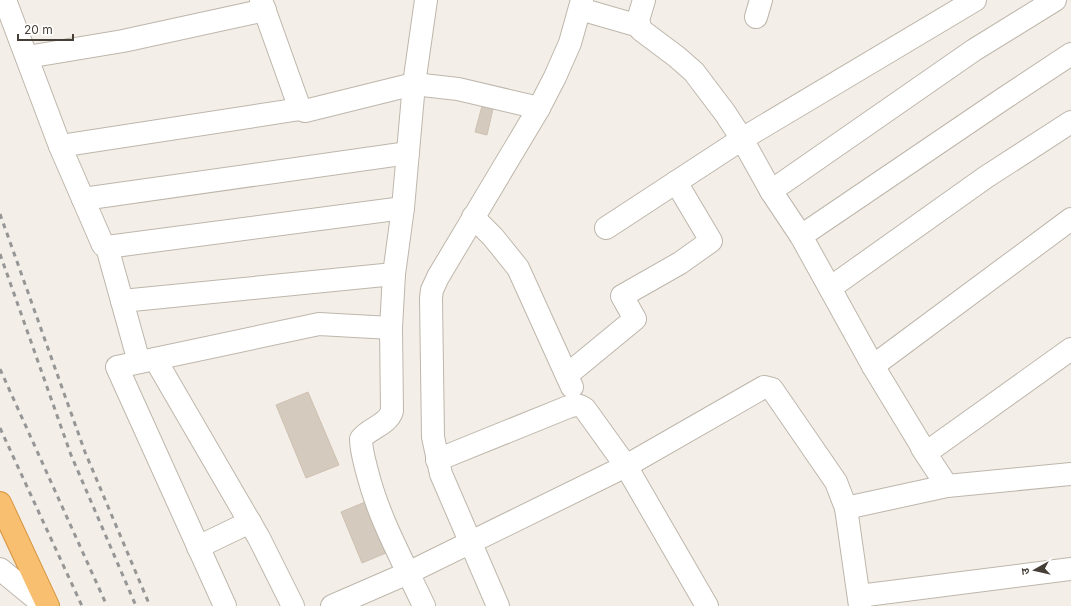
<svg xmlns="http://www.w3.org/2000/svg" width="1071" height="606" font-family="Inter,'Noto Sans Devanagari',sans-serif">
<rect width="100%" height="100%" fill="#f3efe8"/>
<!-- building -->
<g fill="#d4cabe" stroke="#cfc1b1">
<path d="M482,106L493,109L487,135L475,132Z"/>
<path d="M308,392L339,465L306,478L276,405Z"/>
<path d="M365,502L386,553L362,563L341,512Z"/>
</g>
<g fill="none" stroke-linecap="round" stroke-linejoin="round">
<!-- minor casing -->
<g stroke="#beb6ab" stroke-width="24">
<g id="minor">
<path d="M5,0L60,146L103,245L107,247L403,208"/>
<path d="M261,0L300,109"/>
<path d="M644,0L638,20L641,30L677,57L694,72L725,113L742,139L771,191L801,236L873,366L924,450H930L1071,349"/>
<path d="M580,9L639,26"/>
<path d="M756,17L761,0"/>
<path d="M27,57L123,41L265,10"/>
<path d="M60,146L300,109L305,111L414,84L458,89L539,108"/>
<path d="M771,191L974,50L1055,0"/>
<path d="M83,199L408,153"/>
<path d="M473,217L493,237L518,268L572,387"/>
<path d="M606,228L742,139L975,0"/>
<path d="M801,236L1003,99L1071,54"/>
<path d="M107,247L139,362"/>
<path d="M830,288L986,177L1071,122"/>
<path d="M122,301L394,274"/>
<path d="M155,359L259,538L293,606"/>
<path d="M873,366L1071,219"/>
<path d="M567,375L635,319L622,296L680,263L711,241L676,182"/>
<path d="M922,448L947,486"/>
<path d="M437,460L568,407C575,405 579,404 585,409L626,466L707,606"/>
<path d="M846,508L947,486L1071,474"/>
<path d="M198,547L250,522"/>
<path d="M0,569L45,606"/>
<path d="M859,596L1071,569"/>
<path d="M225,606L117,367L319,324L391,328"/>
<path d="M332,606L408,573L626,466L764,387L772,389L836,482L846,508L860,606"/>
<path d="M424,606C404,563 380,521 368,475C365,463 361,451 361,439C369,428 388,425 392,411L391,328L394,274L403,208L414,84L426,0"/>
<path d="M498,606L441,474L433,437L431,298L432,290L438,277L539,108L555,77L570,43L582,0"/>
</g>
</g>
<!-- highway casing -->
<g stroke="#d6933f" stroke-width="24">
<path id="highway" d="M0,503L48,606"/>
</g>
<!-- minor -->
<use href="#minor" stroke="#fff" stroke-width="22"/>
<!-- highway -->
<use href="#highway" stroke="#f7bf6f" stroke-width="22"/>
<!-- rail -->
<g stroke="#969696" stroke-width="3" stroke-dasharray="5 5" stroke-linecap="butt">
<path d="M0,214L85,452L150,606"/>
<path d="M0,254L71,455L136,606"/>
<path d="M0,369L107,606"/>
<path d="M0,428L82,606"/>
</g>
</g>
<!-- north arrow -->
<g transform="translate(1035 570) rotate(262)" stroke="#ffffff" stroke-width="3" paint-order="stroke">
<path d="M0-3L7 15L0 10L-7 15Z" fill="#463f37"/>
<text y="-6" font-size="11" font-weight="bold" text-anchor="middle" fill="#463f37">उ</text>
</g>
<!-- scale -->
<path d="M18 34v6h55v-6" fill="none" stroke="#463f37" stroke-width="2"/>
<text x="24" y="34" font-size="12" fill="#463f37" stroke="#ffffff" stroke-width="3" paint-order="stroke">20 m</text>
</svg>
